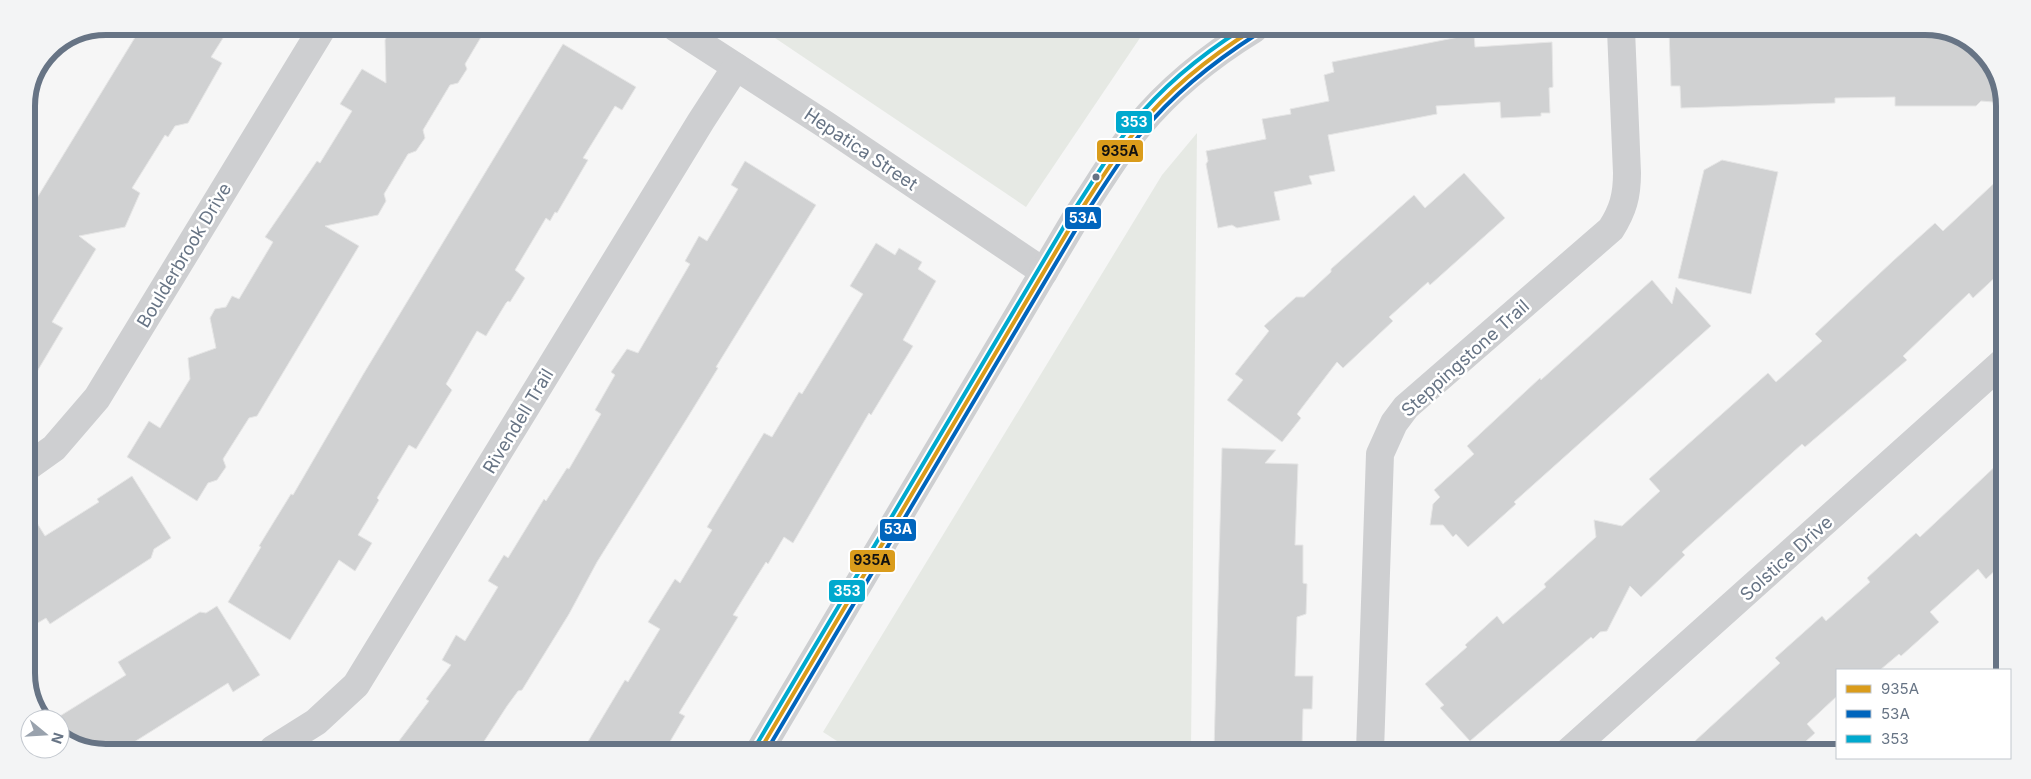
<svg xmlns="http://www.w3.org/2000/svg" width="2031" height="779" font-family="Inter,sans-serif">
<rect width="100%" height="100%" fill="#f6f6f6"/>
<!-- green -->
<g fill="#e6e9e4">
<path d="M760,28L1146,29L1026,207Z"/>
<path d="M1197,133L1191,751L851,750L823,732L1162,175Z"/>
</g>
<!-- building -->
<g fill="#d0d1d2" stroke="#e6e6e6">
<path d="M142,26L230,27L211,57L222,63L188,123L175,126L168,137L165,135L132,188L140,193L125,227L79,236L96,249L52,322L63,328L26,390V216Z"/>
<path d="M399,27H487L465,64L467,69L458,83L450,85L423,130L425,138L416,151L408,154L384,194L386,201L378,215L325,226L359,246L257,416L249,418L223,459L226,467L217,480L208,483L197,501L127,457L149,421L160,428L190,379L188,358L216,348L210,318L215,309L226,307L232,296L239,299L273,242L265,237L317,161L320,163L352,111L340,104L362,69L386,83L385,40L388,34Z"/>
<path d="M1669,30H1766V34L1827,33V30L1953,32L1988,57L2005,103L1981,101L1976,106H1895V97L1835,98V103L1681,108L1680,86H1671Z"/>
<path d="M1474,34L1475,47L1552,42L1553,87L1549,88L1550,113H1541V116L1501,118L1500,102L1436,106L1437,114L1328,135L1335,171L1309,176L1312,184L1274,192L1280,220L1237,228L1232,225L1218,228L1206,164L1208,161L1206,151L1266,139L1262,119L1291,114L1290,109L1329,101L1324,75L1334,72L1332,62Z"/>
<path d="M563,44L636,87L622,110L615,106L583,158L588,160L557,213L555,212L550,221L546,218L515,270L525,278L510,302L508,301L506,303L486,336L477,331L446,384L452,390L416,449L409,445L377,498L379,500L358,535L372,543L355,571L339,560L290,640L228,602L261,547L259,546L291,494L293,495L364,373Z"/>
<path d="M1722,160L1778,172L1751,294L1678,278L1704,170Z"/>
<path d="M745,161L816,205L716,367L718,368L686,420L597,562L569,614L522,690L518,691L507,706L479,749H393L429,701L426,699L451,665L442,660L456,635L465,641L498,587L488,581L504,555L508,558L544,499L546,501L567,468L569,469L601,414L595,410L615,375L611,372L627,349L638,353L690,264L685,261L699,236L707,241L738,189L731,185Z"/>
<path d="M1464,173L1505,218L1430,285L1428,282L1389,317L1393,321L1343,368L1337,362L1297,414L1301,418L1282,442L1227,400L1243,380L1235,374L1269,331L1264,326L1296,297H1304L1331,272V269L1414,195L1425,208Z"/>
<path d="M2004,174L2003,270L1973,298L1969,293L1903,356L1907,360L1805,447L1802,444L1694,541L1682,552L1685,555L1641,597L1630,586L1607,631L1600,632L1593,639L1591,637L1470,741L1440,708L1444,705L1425,684L1467,647L1465,645L1497,616L1503,624L1546,587L1544,584L1596,537L1594,520L1622,526L1660,491L1649,479L1768,373L1776,382L1822,341L1815,334L1893,261L1935,223L1943,231Z"/>
<path d="M876,243L895,255L899,248L922,262L918,269L936,281L903,340L913,346L871,415L869,413L793,543L784,537L768,564L766,562L733,615L738,617L679,713L685,716L665,750H583L625,680L628,682L660,629L648,622L675,579L680,583L712,530L707,527L764,433L772,437L799,392L802,394L863,294L850,286Z"/>
<path d="M1652,280L1672,304L1676,287L1711,326L1514,502L1516,504L1468,547L1456,534L1453,537L1443,525H1430L1433,504L1440,497L1434,490L1474,454L1467,446L1540,378L1541,380Z"/>
<path d="M1222,448L1276,450L1265,463L1298,464L1295,545H1303V583L1307,584L1306,614L1297,617L1295,676H1313L1312,709H1303L1302,747H1295L1294,750L1289,751H1214Z"/>
<path d="M2002,460L2001,565L1986,579L1978,569L1930,612L1939,622L1901,656L1899,654L1880,670H1837V696L1807,724L1815,733L1794,752H1683L1780,663L1775,658L1822,616L1826,621L1870,582L1867,578L1916,533L1920,537Z"/>
<path d="M132,476L171,538L154,549L151,558L50,624L46,618L26,630V505L45,536L99,502L97,499Z"/>
<path d="M217,606L260,675L233,692L228,683L123,749L80,748L60,734V716L126,675L118,662L200,612L206,613Z"/>
</g>
<g fill="none" stroke-linecap="round" stroke-linejoin="round">
<!-- minor -->
<g stroke="#cecfd1" stroke-width="28">
<path d="M676,28L826,125L1044,272"/>
<path d="M26,468L54,448L97,398L323,27"/>
<path d="M273,749L316,722L356,685L701,121L736,67"/>
<path d="M760,750L1077,216C1097,187 1115,155 1138,127C1170,88 1210,56 1254,29"/>
<path d="M1370,751L1380,454L1394,423L1406,407L1611,229C1623,210 1627,196 1627,173L1621,30"/>
<path d="M1568,752L2003,362"/>
</g>
<!-- bus-1 casing -->
<g stroke="#fff" stroke-width="8">
<path id="bus-1" d="M760,750L1077,216C1097,186 1115,155 1138,128C1170,88 1211,56 1254,29"/>
</g>
<!-- bus-2 casing -->
<g stroke="#fff" stroke-width="8">
<path id="bus-2" d="M767,750L1082,219C1102,190 1120,158 1143,131C1175,92 1215,61 1257,34"/>
</g>
<!-- bus-3 casing -->
<g stroke="#fff" stroke-width="8">
<path id="bus-3" d="M755,747L1072,213C1092,183 1110,152 1132,124C1163,86 1201,55 1242,29"/>
</g>
<!-- bus-1 -->
<use href="#bus-1" stroke="#da9c1b" stroke-width="4"/>
<!-- bus-2 -->
<use href="#bus-2" stroke="#0065bd" stroke-width="4"/>
<!-- bus-3 -->
<use href="#bus-3" stroke="#00a9ce" stroke-width="4"/>
</g>
<!-- markers -->
<circle fill="#677485" stroke="#fff" stroke-width="2" cx="1096" cy="177" r="4.5"/>
<g text-anchor="middle" dominant-baseline="central" stroke-width="5" stroke-linejoin="round" paint-order="stroke">
<!-- street labels -->
<g font-size="18" fill="#677485" stroke="#fff">
<text transform="translate(861 149) rotate(34)">Hepatica Street</text>
<text transform="translate(184 255) rotate(-59)">Boulderbrook Drive</text>
<text transform="translate(1465 358) rotate(-42)">Steppingstone Trail</text>
<text transform="translate(518 421) rotate(-59)">Rivendell Trail</text>
<text transform="translate(1786 558) rotate(-42)">Solstice Drive</text>
</g>
</g>
<!-- crop -->
<path d="M0 0H2031V779H0ZM106 35H1925A71 71 0 0 1 1996 106V673A71 71 0 0 1 1925 744H106A71 71 0 0 1 35 673V106A71 71 0 0 1 106 35Z" fill="#f3f4f5" fill-rule="evenodd"/>
<path fill="none" stroke="#677485" stroke-width="6" d="M106 35H1925A71 71 0 0 1 1996 106V673A71 71 0 0 1 1925 744H106A71 71 0 0 1 35 673V106A71 71 0 0 1 106 35Z"/>
<g stroke="#fff" stroke-width="2">
<rect x="1115" y="110" width="38" height="24" rx="5" fill="#00a9ce"/>
<rect x="1096" y="139" width="48" height="24" rx="5" fill="#da9c1b"/>
<rect x="1064" y="206" width="38" height="24" rx="5" fill="#0065bd"/>
<rect x="879" y="518" width="38" height="24" rx="5" fill="#0065bd"/>
<rect x="849" y="549" width="47" height="24" rx="5" fill="#da9c1b"/>
<rect x="828" y="579" width="38" height="24" rx="5" fill="#00a9ce"/>
</g>
<g font-size="14" text-anchor="middle" font-weight="bold" fill="#fff">
<text x="1134" y="127">353</text>
<text x="1083" y="223">53A</text>
<text x="898" y="534">53A</text>
<text x="847" y="596">353</text>
</g>
<g font-size="14" text-anchor="middle" font-weight="bold" fill="#111">
<text x="1120" y="156">935A</text>
<text x="872" y="565">935A</text>
</g>
<!-- legend -->
<rect x="1836" y="669" width="175" height="90" fill="#ffffff" stroke="#c2c7ce"/>
<rect x="1846" y="685" width="25" height="8" fill="#da9c1b" stroke="#c2c7ce"/>
<text x="1881" y="694" font-size="15" fill="#677485">935A</text>
<rect x="1846" y="710" width="25" height="8" fill="#0065bd" stroke="#c2c7ce"/>
<text x="1881" y="719" font-size="15" fill="#677485">53A</text>
<rect x="1846" y="735" width="25" height="8" fill="#00a9ce" stroke="#c2c7ce"/>
<text x="1881" y="744" font-size="15" fill="#677485">353</text>
<!-- north arrow -->
<g transform="translate(45 734) rotate(108)"><circle r="24" fill="#ffffff" stroke="#c2c7ce"/>
<path d="M0-4L9 19L0 12L-9 19Z" fill="#99a2ad"/>
<text y="-8" font-size="14" font-weight="bold" text-anchor="middle" fill="#677485">N</text>
</g>
</svg>
